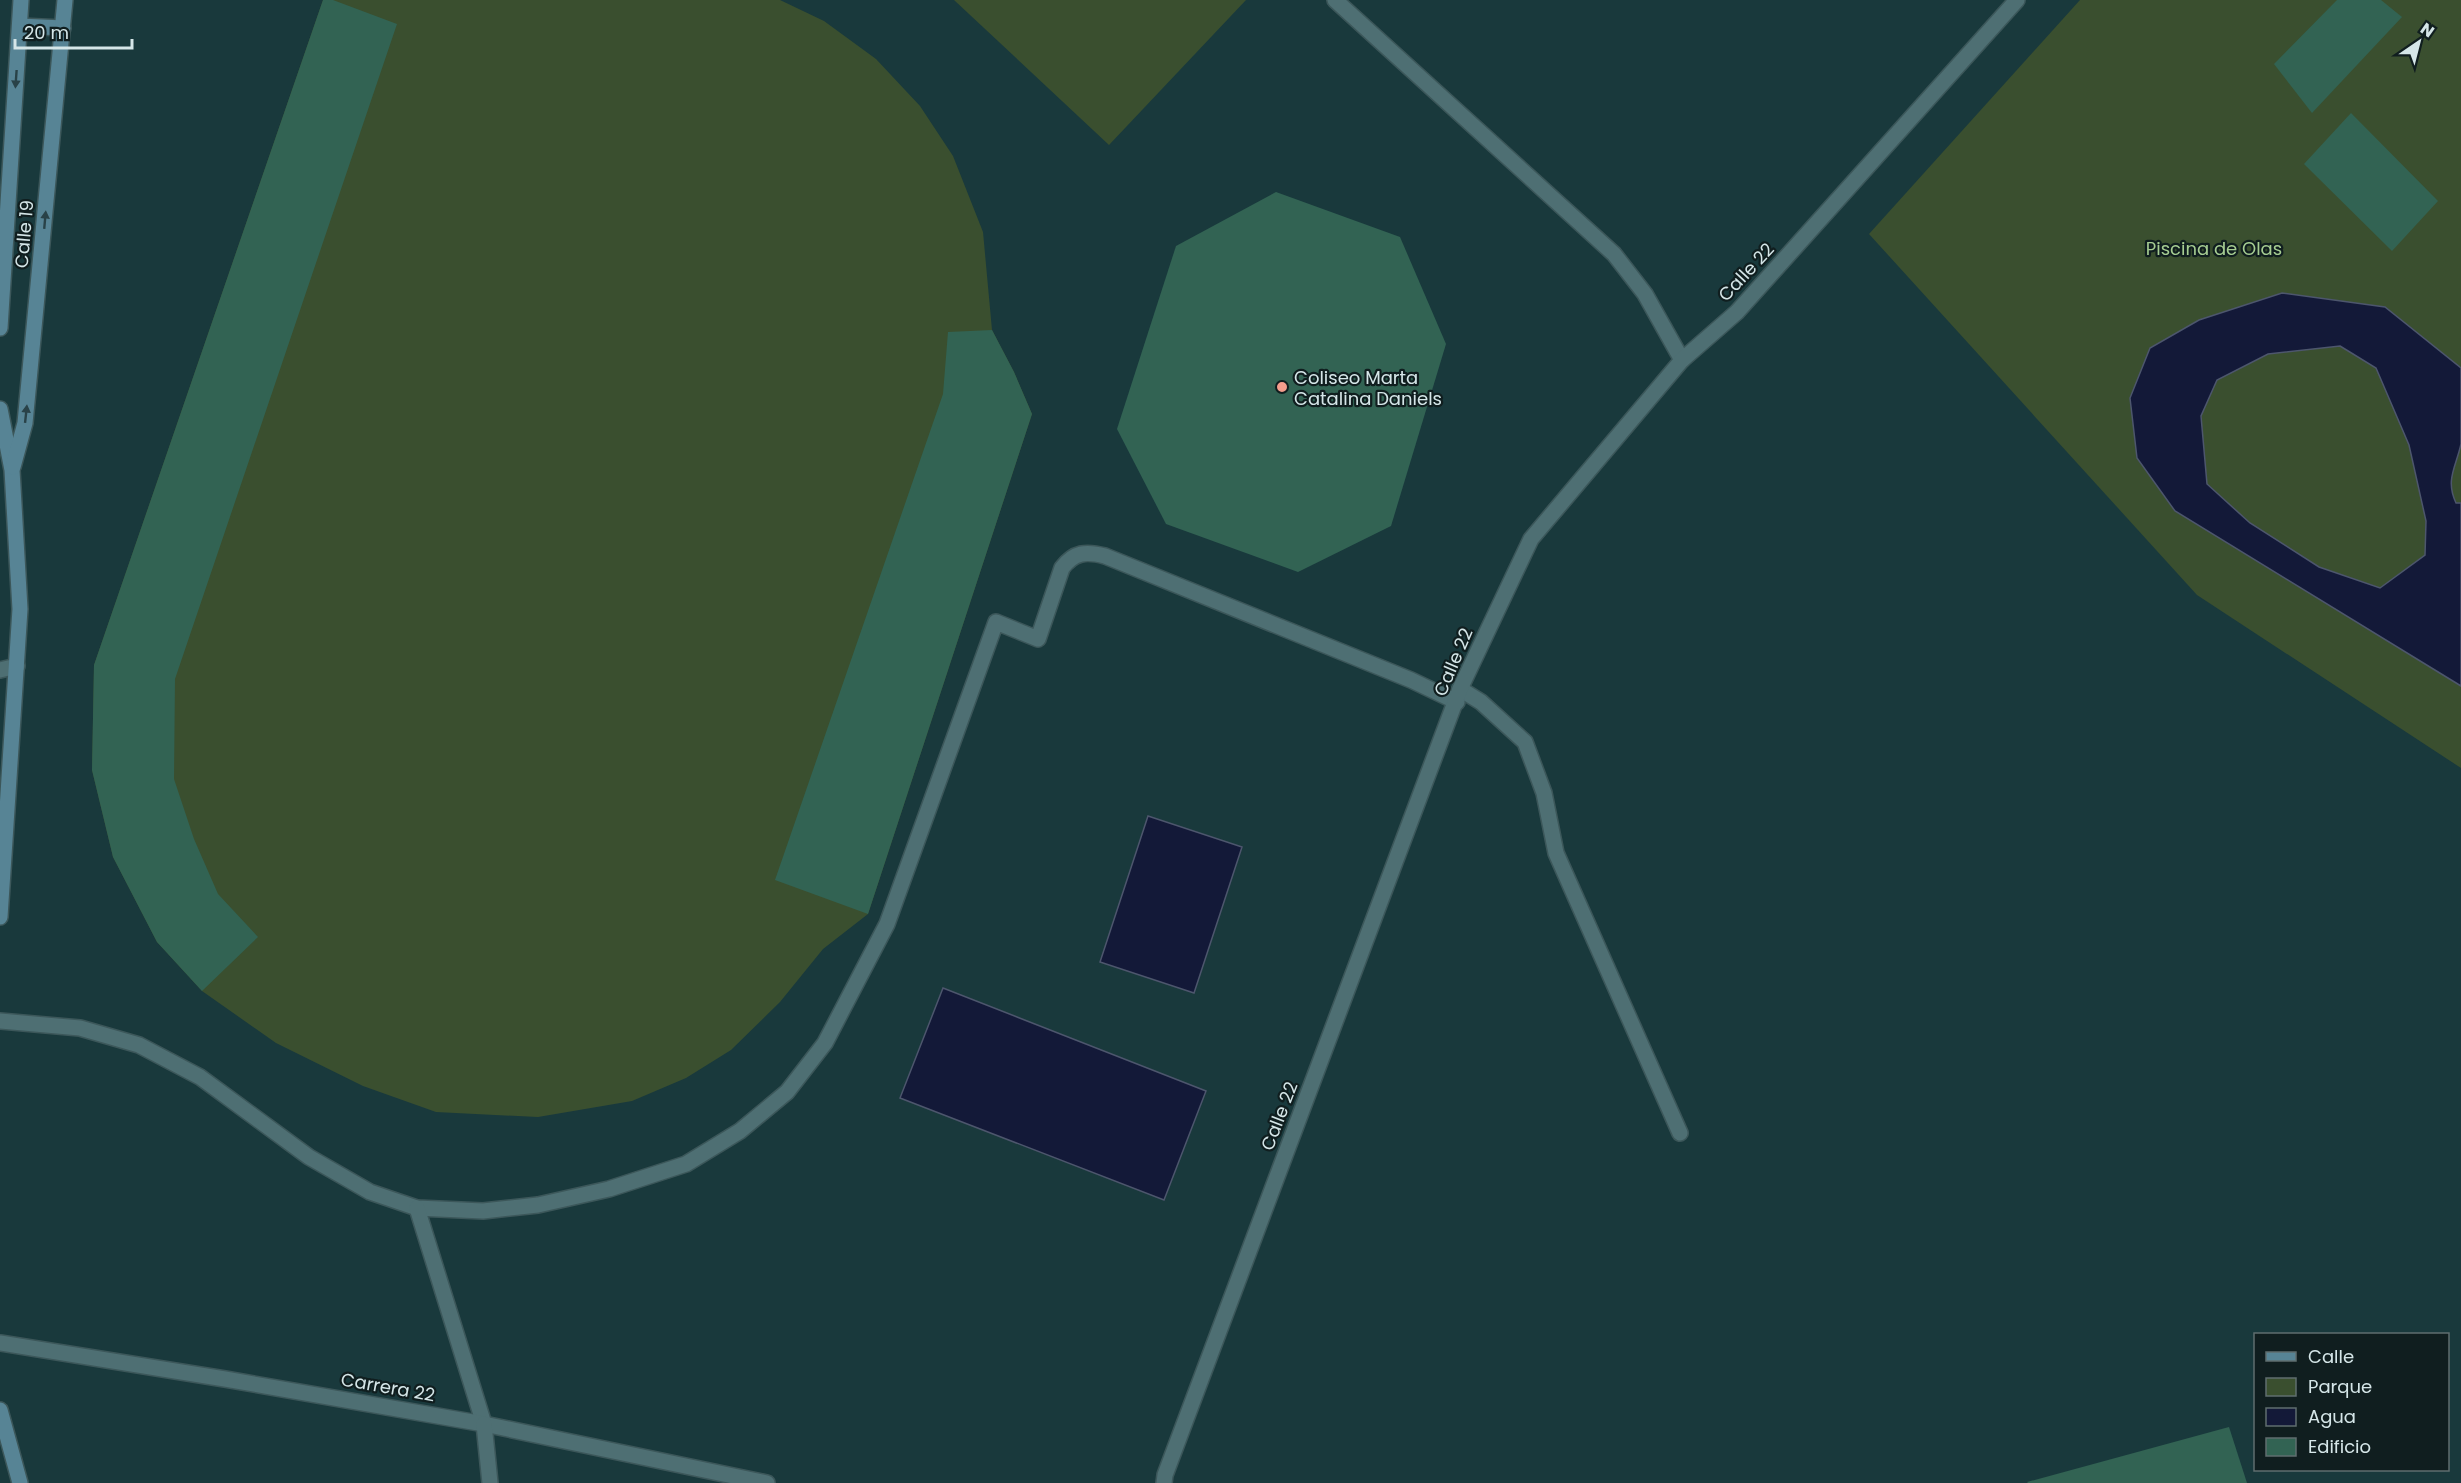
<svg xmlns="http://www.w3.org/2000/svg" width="2461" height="1483" font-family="Poppins,sans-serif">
<rect width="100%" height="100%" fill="#19393c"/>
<!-- green -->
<g fill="#3a4f2f">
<path d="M323,0H780L824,21L876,59L920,106L953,156L983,232L992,330L1014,372L1032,414L868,914L823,949L780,1002L731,1050L686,1078L632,1101L538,1117L436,1112L363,1086L276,1043L202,991L157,942L113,857L92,770L94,665Z"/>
<path d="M954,0H1246L1109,145Z"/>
<path d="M2080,0H2461V768L2197,595L1869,234Z"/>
</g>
<!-- water -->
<g fill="#131938" stroke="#4d566d" stroke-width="1.5" fill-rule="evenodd">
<path d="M2282,293L2385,307L2461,368C2461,388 2461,427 2461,444C2456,467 2445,480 2456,503H2461V686L2175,511L2137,458L2130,398L2150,348L2199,320ZM2340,346L2376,368L2409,445L2426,521L2425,555L2380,588L2319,567L2250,523L2207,484L2201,416L2217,380L2268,354Z"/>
<path d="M1148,816L1242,847L1194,993L1100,962Z"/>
<path d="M943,988L1206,1091L1164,1200L900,1098Z"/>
</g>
<!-- building -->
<g fill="#326353">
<path d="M323,0H333L397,24L175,679L174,779L194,839L218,894L258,937L202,991L157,942L113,857L92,770L94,665Z"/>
<path d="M2337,0H2381L2402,17L2312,113L2274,64Z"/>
<path d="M2351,113L2438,201L2392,251L2304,164Z"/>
<path d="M1276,192L1400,237L1446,344L1391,526L1298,572L1166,524L1117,429L1176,246Z"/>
<path d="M992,330L1014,372L1032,414L868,914L775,880L943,394L948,332Z"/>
<path d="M2229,1427L2247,1483H2028L2027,1482Z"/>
</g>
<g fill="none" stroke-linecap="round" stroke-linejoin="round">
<!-- lane casing -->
<g stroke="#3c575a" stroke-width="18">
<g id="lane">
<path d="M0,670L17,666"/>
<path d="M1460,689L1481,702L1525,742L1544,793L1556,853L1680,1133"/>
<path d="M0,1021L80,1028L139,1045L200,1077L309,1157L370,1192L417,1208L483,1211L538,1205L609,1189L686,1164L740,1131L787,1092L825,1043L887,924L996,622L1038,639L1062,568C1074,552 1086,551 1105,556L1411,680L1457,702"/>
<path d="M417,1208L484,1424"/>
</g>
</g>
<!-- street casing -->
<g stroke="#3c575a" stroke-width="18">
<g id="street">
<path d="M1335,0L1614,254L1645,294L1682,360"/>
<path d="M0,1343L225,1379L484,1424L767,1483"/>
<path d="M484,1424L490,1483"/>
<path d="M1164,1483L1165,1475L1460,689L1531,539L1682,360L1737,312L2017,0"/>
</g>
</g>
<!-- secondary casing -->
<g stroke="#3c575a" stroke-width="18">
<g id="secondary">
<path d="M20,26L63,28"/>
<path d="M0,328L21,0"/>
<path d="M0,409L12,470L20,609L0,917"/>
<path d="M13,467L25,423L65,0"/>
<path d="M0,1410L20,1483"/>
</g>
</g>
<!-- lane -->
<use href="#lane" stroke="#4e6f73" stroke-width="15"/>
<!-- street -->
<use href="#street" stroke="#4e6f73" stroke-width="15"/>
<!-- secondary -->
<use href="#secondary" stroke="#578495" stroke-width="15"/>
</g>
<!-- one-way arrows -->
<defs><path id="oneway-solid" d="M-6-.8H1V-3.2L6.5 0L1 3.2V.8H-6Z" transform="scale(1.5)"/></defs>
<g fill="#294248">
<use href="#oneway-solid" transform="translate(16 79) rotate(94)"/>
<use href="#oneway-solid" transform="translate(45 220) rotate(-85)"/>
<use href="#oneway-solid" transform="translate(26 414) rotate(-84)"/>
</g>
<!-- markers -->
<circle fill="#f49d8c" stroke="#101e1f" stroke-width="2" cx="1282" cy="387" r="6"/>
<g text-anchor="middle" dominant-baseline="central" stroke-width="4.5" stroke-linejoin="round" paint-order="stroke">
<!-- street labels -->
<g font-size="18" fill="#d5e6e8" stroke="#101e1f">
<text transform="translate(24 234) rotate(-85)">Calle 19</text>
<text transform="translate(1746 272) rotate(-47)">Calle 22</text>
<text transform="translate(1453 662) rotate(-67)">Calle 22</text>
<text transform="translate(1279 1116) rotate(-69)">Calle 22</text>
<text transform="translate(388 1387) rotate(10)">Carrera 22</text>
</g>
<!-- park labels -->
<g font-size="18" fill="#a6cd92" stroke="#101e1f">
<text x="2214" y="248">Piscina de Olas</text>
</g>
<!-- poi labels -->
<g font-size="18" fill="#d5e6e8" stroke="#101e1f" text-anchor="start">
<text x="1294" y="377">Coliseo Marta<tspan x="1294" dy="21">Catalina Daniels</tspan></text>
</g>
</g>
<!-- legend -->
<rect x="2254" y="1333" width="195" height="138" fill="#101e1f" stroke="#5f6e6f" stroke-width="1.5"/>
<rect x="2266" y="1352" width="30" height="9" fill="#578495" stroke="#5f6e6f" stroke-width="1.5"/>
<text x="2308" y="1363" font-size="18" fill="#d5e6e8">Calle</text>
<rect x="2266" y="1378" width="30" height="18" fill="#3a4f2f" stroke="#5f6e6f" stroke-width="1.5"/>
<text x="2308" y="1393" font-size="18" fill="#d5e6e8">Parque</text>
<rect x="2266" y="1408" width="30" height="18" fill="#131938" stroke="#5f6e6f" stroke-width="1.5"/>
<text x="2308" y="1423" font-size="18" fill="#d5e6e8">Agua</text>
<rect x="2266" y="1438" width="30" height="18" fill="#326353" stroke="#5f6e6f" stroke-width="1.5"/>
<text x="2308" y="1453" font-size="18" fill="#d5e6e8">Edificio</text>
<!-- north arrow -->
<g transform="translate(2419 42) rotate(35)" stroke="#101e1f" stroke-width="4.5" paint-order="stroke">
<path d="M0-4.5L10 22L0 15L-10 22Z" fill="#d5e6e8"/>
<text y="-9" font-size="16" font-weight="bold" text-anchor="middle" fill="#d5e6e8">N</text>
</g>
<!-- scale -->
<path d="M15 39v9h117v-9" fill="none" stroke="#d5e6e8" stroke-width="3"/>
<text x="24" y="39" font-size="18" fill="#d5e6e8" stroke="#101e1f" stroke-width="4.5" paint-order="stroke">20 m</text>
</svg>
